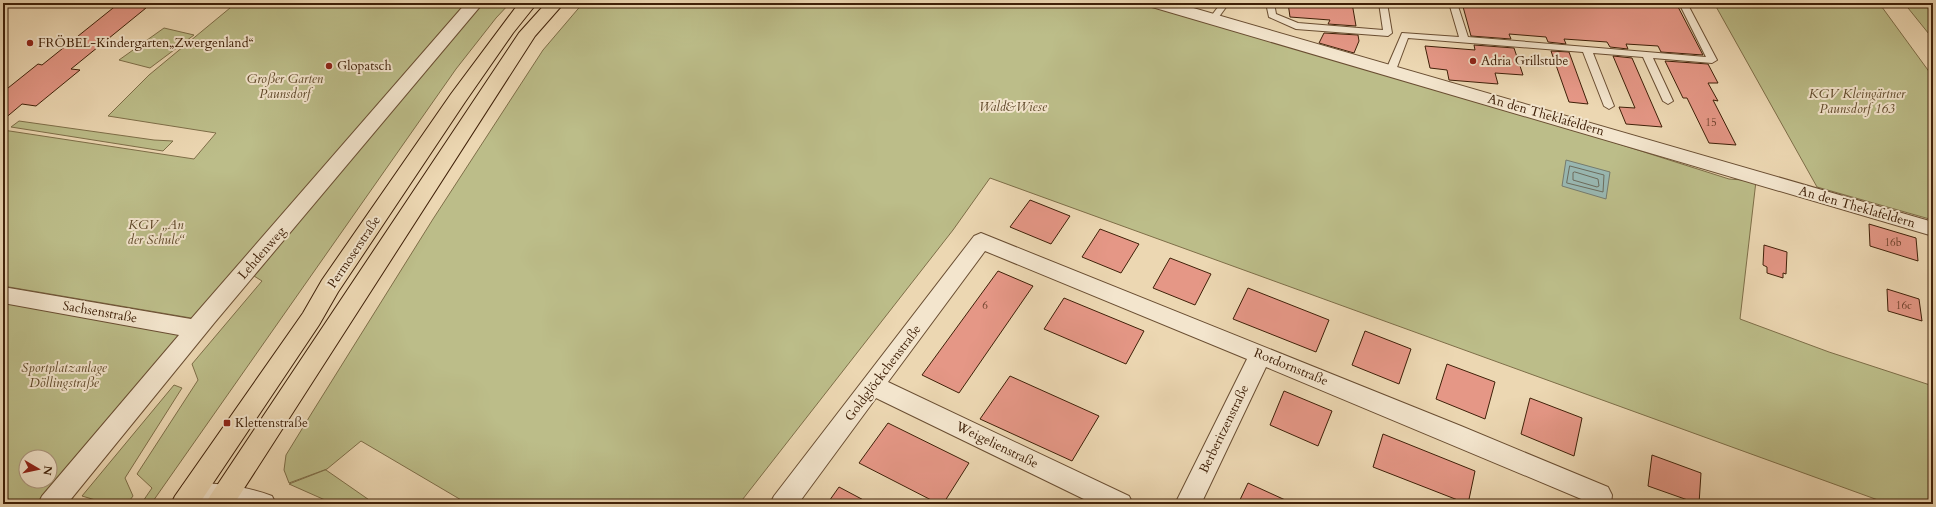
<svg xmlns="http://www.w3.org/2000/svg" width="1936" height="507" font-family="Cardo,serif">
<rect width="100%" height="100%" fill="#ecd7b2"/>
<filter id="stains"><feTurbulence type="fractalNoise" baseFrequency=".005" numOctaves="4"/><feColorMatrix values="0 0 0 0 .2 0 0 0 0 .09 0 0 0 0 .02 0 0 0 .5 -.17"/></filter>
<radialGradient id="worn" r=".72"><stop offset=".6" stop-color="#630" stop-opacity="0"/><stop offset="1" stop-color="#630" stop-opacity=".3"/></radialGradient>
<!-- green -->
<g fill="#bcbd89" stroke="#7e6e48" fill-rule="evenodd">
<path d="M236,3H467L197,319L3,286V130L194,159L216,133L108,116L149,75Z"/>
<path d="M481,3H510L496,18L456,69L151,504H141L152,488L137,474L198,380L192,364L262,281L254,276Z"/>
<path d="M583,3H1139L1556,124L1729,179L1756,181L1740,319L1829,352L1933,386V504H1889L990,178L953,230L739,504H468L361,441L327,469L289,483L284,470L286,455L313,411L433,219L543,50Z"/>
<path d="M1714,3H1879L1933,77V220L1817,187Z"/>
<path d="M1904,3H1933V39Z"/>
<path d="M164,28L194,35L150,68L119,60Z"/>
<path d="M19,121L154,140L173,141L163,151L11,127Z"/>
<path d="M3,303L182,333L37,504H3ZM26,457H50V481H26Z"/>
<path d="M174,385L182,388L125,478L133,496L127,504H100L102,502L82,496Z"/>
<path d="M325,470H326L375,504H334L289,484Z"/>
</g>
<!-- water -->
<path fill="#99b8b2" stroke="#757b6e" d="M1566,160L1610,172L1606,199L1562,186Z"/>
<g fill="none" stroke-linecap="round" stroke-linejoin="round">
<!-- shore -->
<g stroke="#6c6c5d" stroke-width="1">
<path d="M1570,166L1604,175L1603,192L1567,183Z"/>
<path d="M1575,172L1598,179L1599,186L1597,187L1573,180V173Z"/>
</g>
</g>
<!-- building -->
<g fill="#e59786" stroke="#3f2008">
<path d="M1288,3H1352L1356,26L1328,24L1330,20L1290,17Z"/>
<path d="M1462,3H1676L1703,55L1661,52L1658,46L1626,44L1628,49L1610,47L1607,42L1564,39L1566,44L1548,42L1546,37L1509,34L1511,39L1471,36Z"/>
<path d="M118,4L146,8L71,69L80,70L36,106L22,104L3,120V92L38,64L42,65Z"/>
<path d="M1324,33L1358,35L1359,41L1354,53L1319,43Z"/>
<path d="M1474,45L1514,48L1523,75L1495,73L1498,84L1449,80L1447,70L1430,68L1425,46L1475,50Z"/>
<path d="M1551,51L1569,52L1588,104L1569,102Z"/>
<path d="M1613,56L1632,58L1662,127L1626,124L1619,107L1635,108Z"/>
<path d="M1665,61L1708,64L1718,83H1708L1718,101L1713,100L1736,145L1709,143L1687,98H1683Z"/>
<path d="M1030,200L1070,216L1051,244L1010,227Z"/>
<path d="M1869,224L1916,238L1918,261L1870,246Z"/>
<path d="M1100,229L1139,244L1121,273L1082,257Z"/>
<path d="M1764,245L1787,252L1786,274L1783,273V278L1767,273V267L1763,265Z"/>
<path d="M1170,258L1211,274L1195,305L1153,288Z"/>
<path d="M998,271L1033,286L959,393L922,375Z"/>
<path d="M1248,288L1329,320L1316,352L1233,319Z"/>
<path d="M1887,289L1919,299L1922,321L1888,311Z"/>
<path d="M1064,298L1144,331L1126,364L1044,329Z"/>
<path d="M1365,331L1411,349L1399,384L1352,365Z"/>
<path d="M1447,364L1495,382L1485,419L1436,399Z"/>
<path d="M1010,376L1099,416L1072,461L980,419Z"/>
<path d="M1284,391L1332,411L1318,446L1270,425Z"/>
<path d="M1530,398L1582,418L1574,456L1521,434Z"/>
<path d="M888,423L969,463L943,504H939L859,463Z"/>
<path d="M1383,434L1475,471L1468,504L1373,467Z"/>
<path d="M1652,455L1701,473L1699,504L1648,486Z"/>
<path d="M1248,483L1294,504H1238Z"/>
<path d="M839,487L871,504H827Z"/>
</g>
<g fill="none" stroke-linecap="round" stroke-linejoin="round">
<!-- service casing -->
<g stroke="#6a4e32" stroke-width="2">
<g id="service">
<path d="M1221,3H1229L1216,21H1210L1209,19Z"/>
<path d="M1266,3H1274L1276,14L1298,23L1383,30L1379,3H1387L1392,33L1388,36L1296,29L1269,17Z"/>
<path d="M1449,3H1457L1468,37L1706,57L1679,3H1687L1717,60L1712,63L1653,58L1673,101L1668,104L1663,101L1643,57L1593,53L1614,106L1609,109L1604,106L1583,52L1408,38L1396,70L1394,72H1388L1386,70L1402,33L1459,37Z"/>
</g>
</g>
<!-- minor casing -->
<g stroke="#6a4e32" stroke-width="2">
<g id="minor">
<path d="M466,3H483L215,322L67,504H38L42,496L179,335L3,303V287L191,319Z"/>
<path d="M1150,3H1176L1933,222V236L1152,7Z"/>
<path d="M981,233L1461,426L1608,487L1612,495L1611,504H1585L1586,501L1266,367L1201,504H1175L1247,359L985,251L888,382L1129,496L1133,504H1094L876,398L798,504H770L774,496L974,236Z"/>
<path d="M192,482C219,484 247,486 272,496L276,504H191L183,501L179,493L183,485Z"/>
</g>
</g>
<!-- primary casing -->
<g stroke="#3f2008" stroke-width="2">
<g id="primary">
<path d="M519,3H537L513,33L465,102L338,292L319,325L199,504H171L175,496L303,313L322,280L451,94Z"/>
<path d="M546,3H564L535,36L234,504H206L210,496L519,33Z"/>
</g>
</g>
<!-- service -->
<use href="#service" fill="#f3e5cd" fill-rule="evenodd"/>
<!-- minor -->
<use href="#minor" fill="#f3e5cd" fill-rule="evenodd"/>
<!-- primary -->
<use href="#primary" fill="#ecd7b2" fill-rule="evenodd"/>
</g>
<!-- markers -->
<g fill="#8f2418" stroke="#f3e5cd" stroke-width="1.5">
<circle cx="30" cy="43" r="4"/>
<circle cx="1473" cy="61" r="4"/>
<circle cx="329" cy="66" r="4"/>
<rect x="223" y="419" width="8" height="8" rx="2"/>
</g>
<g text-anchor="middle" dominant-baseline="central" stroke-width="4" stroke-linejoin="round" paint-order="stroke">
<!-- number labels -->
<g font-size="11" fill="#683e28">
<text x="1711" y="122">15</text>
<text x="1893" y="242">16b</text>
<text x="985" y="305">6</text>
<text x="1904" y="305">16c</text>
</g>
<!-- poi labels -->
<g font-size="13" fill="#3f2008" stroke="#f3e5cd" text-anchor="start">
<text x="38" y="43">FRÖBEL-Kindergarten„Zwergenland“</text>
<text x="1481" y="61">Adria Grillstube</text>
<text x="337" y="66">Glopatsch</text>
<text x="235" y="423">Klettenstraße</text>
</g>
<!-- park labels -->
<g font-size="13" font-style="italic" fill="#5e4728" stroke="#f3e5cd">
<text x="285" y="79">Großer Garten<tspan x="285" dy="15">Paunsdorf</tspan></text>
<text x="1857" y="94">KGV Kleingärtner<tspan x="1857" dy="15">Paunsdorf 163</tspan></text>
<text x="1013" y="107">Wald&amp;Wiese</text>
<text x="156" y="225">KGV „An<tspan x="156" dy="15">der Schule“</tspan></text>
<text x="64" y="368">Sportplatzanlage<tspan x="64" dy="15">Döllingstraße</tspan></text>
</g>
<!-- street labels -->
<g font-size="13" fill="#3f2008" stroke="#f3e5cd">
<text transform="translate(1546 115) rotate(16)">An den Theklafeldern</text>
<text transform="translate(1857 207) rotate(16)">An den Theklafeldern</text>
<text transform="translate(354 252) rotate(-56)">Permoserstraße</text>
<text transform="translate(262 253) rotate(-49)">Lehdenweg</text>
<text transform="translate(100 312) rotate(10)">Sachsenstraße</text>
<text transform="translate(1291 367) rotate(22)">Rotdornstraße</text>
<text transform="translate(883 373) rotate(-53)">Goldglöckchenstraße</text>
<text transform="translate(1224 429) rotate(-64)">Berberitzenstraße</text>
<text transform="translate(997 445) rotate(26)">Weigelienstraße</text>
</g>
</g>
<!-- margin -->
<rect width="1936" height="507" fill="none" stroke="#ecd7b2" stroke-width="16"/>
<rect x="4" y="4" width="1928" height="499" fill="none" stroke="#3f2008" stroke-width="2"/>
<rect x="8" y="8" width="1920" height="491" fill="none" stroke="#3f2008"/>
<!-- north arrow -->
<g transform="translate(38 469) rotate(99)"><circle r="19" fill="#f3e5cd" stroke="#ab967e"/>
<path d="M0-3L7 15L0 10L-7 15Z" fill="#8f2418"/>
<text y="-6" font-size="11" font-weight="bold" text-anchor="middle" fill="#3f2008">N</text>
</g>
<rect width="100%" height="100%" filter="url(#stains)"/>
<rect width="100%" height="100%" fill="url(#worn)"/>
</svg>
